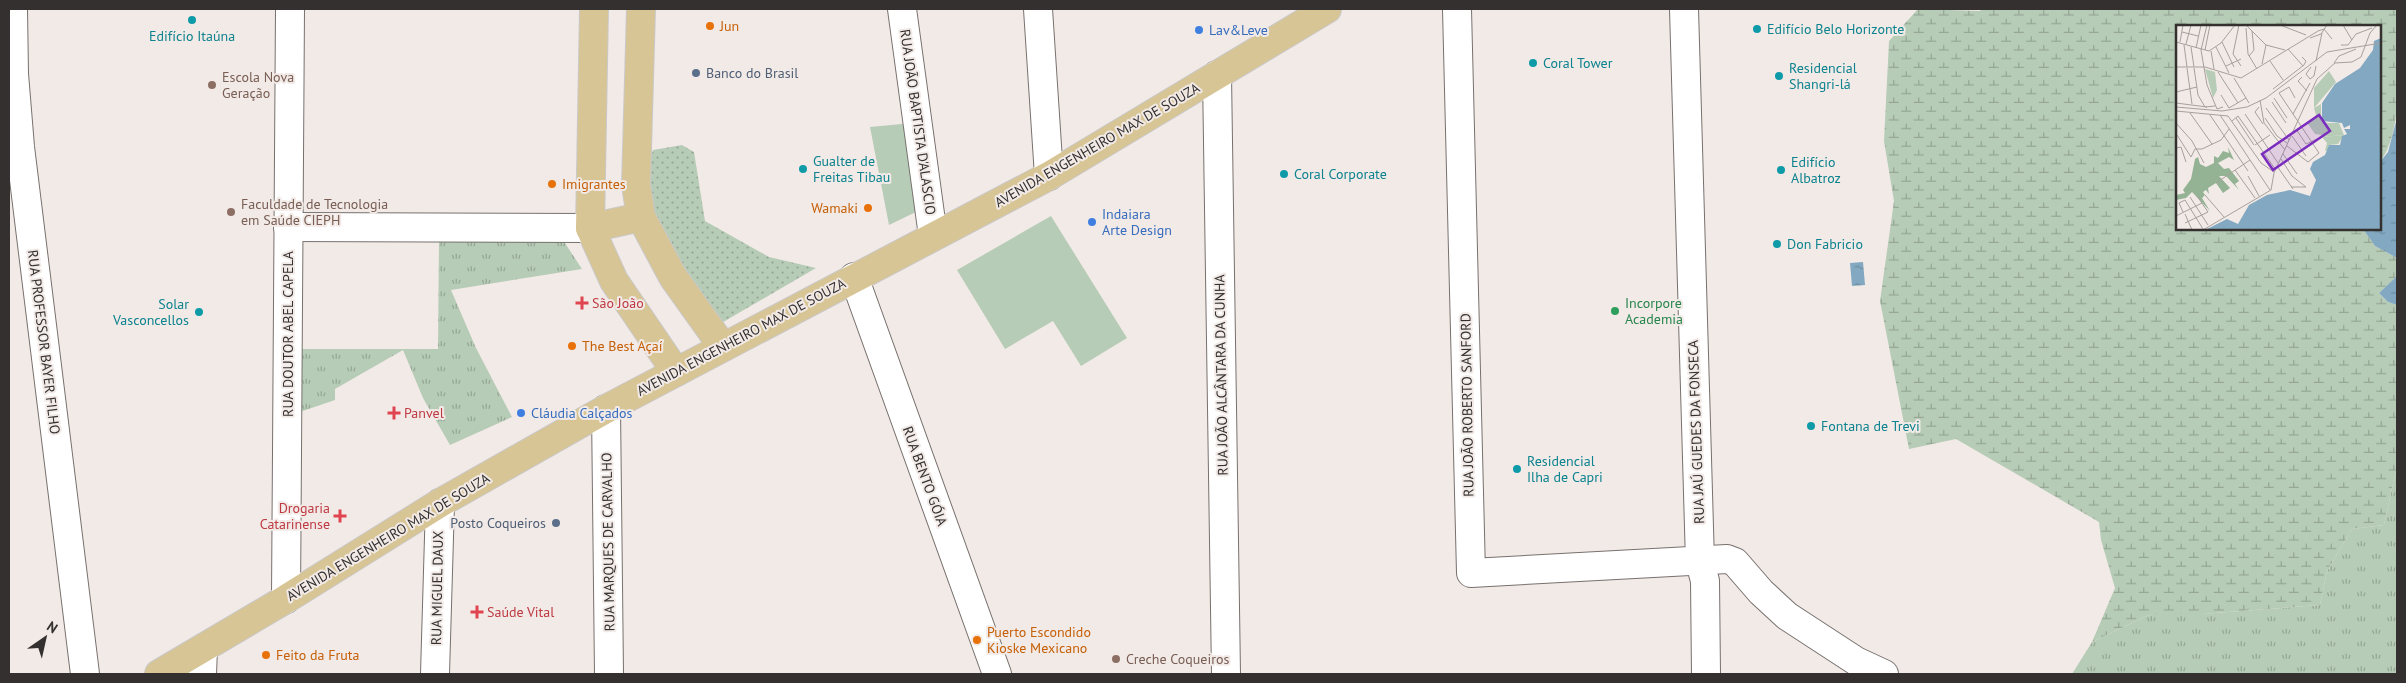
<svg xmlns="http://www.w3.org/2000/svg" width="2406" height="683" font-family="'PT Sans',sans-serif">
<defs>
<pattern id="grass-tufts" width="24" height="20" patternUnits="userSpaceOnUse" patternTransform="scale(1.25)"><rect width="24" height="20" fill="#b7ccb7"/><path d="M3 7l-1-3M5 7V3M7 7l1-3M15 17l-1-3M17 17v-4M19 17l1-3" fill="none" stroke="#95a695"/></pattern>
<pattern id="wetland-marsh" width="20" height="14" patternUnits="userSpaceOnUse" patternTransform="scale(1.25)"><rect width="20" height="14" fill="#b7ccb7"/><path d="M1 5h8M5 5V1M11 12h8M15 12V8" fill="none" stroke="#95a695"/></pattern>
<pattern id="park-dots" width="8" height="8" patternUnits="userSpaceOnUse" patternTransform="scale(1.25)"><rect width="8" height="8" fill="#b7ccb7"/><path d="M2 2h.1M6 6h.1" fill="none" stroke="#95a695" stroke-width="1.8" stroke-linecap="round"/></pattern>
<pattern id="water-ripples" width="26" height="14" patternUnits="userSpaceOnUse" patternTransform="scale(1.25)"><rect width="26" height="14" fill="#82a9c1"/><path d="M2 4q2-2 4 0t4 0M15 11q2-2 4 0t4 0" fill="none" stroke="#6b8a9d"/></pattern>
</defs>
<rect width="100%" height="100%" fill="#f2eae7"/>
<!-- grass -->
<g fill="url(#grass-tufts)">
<path d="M561,237L582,269L451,290L476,348L512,417L450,445L423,398L403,350L335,389V400L294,414L298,349H438L439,241Z"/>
<path d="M2397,466V674H2072L2092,642L2151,614H2202L2320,605L2327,571L2352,529L2384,525Z"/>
</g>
<!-- wetland -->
<path fill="url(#wetland-marsh)" d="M1918,9L1980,11L1982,9H2397C2397,51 2406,128 2380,162V26H2177V229H2363L2375,246L2397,258V276L2379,293L2388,302L2397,305V466L2384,525L2352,529L2327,571L2320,605L2202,614H2151L2092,642L2115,588L2101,540L2099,522L1956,439L1909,449L1880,301L1894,201L1884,141L1889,41Z"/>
<!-- park -->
<path fill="url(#park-dots)" d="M682,145L694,152L705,221L769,257L816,268L718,325L652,218L647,170L653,150Z"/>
<!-- garden -->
<g fill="#b7ccb7">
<path d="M912,123L918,211L889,225L870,127Z"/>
<path d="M1051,216L1127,338L1081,366L1053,321L1005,349L957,270Z"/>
</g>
<!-- water -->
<g fill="url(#water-ripples)">
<path d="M2397,118V258L2375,246L2363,229H2380V162L2388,152Z"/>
<path d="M1863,262L1865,285L1852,286L1850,263Z"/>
<path d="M2397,276V305L2388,302L2379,293Z"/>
</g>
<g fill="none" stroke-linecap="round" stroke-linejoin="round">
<!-- minor casing -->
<g stroke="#77716e" stroke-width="30">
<g id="minor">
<path d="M13,9L14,74L20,147L85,674"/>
<path d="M902,9L933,236"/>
<path d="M1038,9L1049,176"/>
<path d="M1457,9L1471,573L1727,559L1735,562L1761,592L1787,616L1856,661L1884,674"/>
<path d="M1684,9L1700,562L1705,581L1706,674"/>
<path d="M1217,75L1226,674"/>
<path d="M288,227L590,228"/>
<path d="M854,277L997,674"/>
<path d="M606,409L609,674"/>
<path d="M286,599L290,9"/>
<path d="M202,674L203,649"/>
<path d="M435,674L440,503"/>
</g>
</g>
<!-- major casing -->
<g stroke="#cac9c9" stroke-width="30">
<g id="major">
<path d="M594,9L590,228L614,281L676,372"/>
<path d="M641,9L636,185L641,217L673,277L723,347"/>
<path d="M590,228L641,217"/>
<path d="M159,674L286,599L440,503L606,409L1049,176L1327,9"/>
</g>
</g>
<!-- minor -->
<use href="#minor" stroke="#fff" stroke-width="28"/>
<!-- major -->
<use href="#major" stroke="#d7c595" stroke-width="28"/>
</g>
<!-- markers -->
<g fill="#0f9aa8" stroke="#f2eae7" stroke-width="2">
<circle cx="192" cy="20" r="5"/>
<circle cx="1757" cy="29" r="5"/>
<circle cx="1533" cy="63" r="5"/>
<circle cx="1779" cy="76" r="5"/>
<circle cx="803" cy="169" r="5"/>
<circle cx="1781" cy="170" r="5"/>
<circle cx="1284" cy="174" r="5"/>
<circle cx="1777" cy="244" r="5"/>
<circle cx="199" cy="312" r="5"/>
<circle cx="1811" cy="426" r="5"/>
<circle cx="1517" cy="469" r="5"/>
</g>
<g fill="#e8710a" stroke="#f2eae7" stroke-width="2">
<circle cx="710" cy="26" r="5"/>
<circle cx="552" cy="184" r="5"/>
<circle cx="868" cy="208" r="5"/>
<circle cx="572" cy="346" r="5"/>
<circle cx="977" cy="640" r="5"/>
<circle cx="266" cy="655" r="5"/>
</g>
<g fill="#3f7fe0" stroke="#f2eae7" stroke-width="2">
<circle cx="1199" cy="30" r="5"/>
<circle cx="1092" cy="222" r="5"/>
<circle cx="521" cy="413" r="5"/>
</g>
<g fill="#5c6f8a" stroke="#f2eae7" stroke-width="2">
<circle cx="696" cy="73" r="5"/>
<circle cx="556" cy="523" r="5"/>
</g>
<g fill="#8d6e63" stroke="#f2eae7" stroke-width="2">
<circle cx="212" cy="85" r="5"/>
<circle cx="231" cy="212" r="5"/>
<circle cx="1116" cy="659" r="5"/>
</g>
<g fill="#e0444e" stroke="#f2eae7" stroke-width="2">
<path d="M579.5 295.5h5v5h5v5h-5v5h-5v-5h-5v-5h5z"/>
<path d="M391.5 405.5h5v5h5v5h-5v5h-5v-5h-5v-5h5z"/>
<path d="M337.5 508.5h5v5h5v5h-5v5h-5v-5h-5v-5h5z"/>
<path d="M474.5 604.5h5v5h5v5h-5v5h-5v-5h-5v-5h5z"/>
</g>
<circle fill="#2e9e5b" stroke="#f2eae7" stroke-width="2" cx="1615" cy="311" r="5"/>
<g text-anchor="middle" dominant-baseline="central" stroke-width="4" stroke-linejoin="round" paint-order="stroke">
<!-- food labels -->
<g font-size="14" fill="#c56008" stroke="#f2eae7" text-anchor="start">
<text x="720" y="26">Jun</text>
<text x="562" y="184">Imigrantes</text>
<text x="858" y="208" text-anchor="end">Wamaki</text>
<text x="582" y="346">The Best Açaí</text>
<text x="987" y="632">Puerto Escondido<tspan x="987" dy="16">Kioske Mexicano</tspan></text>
<text x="276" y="655">Feito da Fruta</text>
</g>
<!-- culture labels -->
<g font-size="14" fill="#0d838f" stroke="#f2eae7" text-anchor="start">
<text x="1767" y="29">Edifício Belo Horizonte</text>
<text x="192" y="36" text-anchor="middle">Edifício Itaúna</text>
<text x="1543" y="63">Coral Tower</text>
<text x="1789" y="68">Residencial<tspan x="1789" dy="16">Shangri-lá</tspan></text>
<text x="813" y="161">Gualter de<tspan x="813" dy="16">Freitas Tibau</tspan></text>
<text x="1791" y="162">Edifício<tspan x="1791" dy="16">Albatroz</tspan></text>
<text x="1294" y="174">Coral Corporate</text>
<text x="1787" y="244">Don Fabricio</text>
<text x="189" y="304" text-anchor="end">Solar<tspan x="189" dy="16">Vasconcellos</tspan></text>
<text x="1821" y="426">Fontana de Trevi</text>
<text x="1527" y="461">Residencial<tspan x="1527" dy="16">Ilha de Capri</tspan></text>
</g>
<!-- shop labels -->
<g font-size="14" fill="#366cbe" stroke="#f2eae7" text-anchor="start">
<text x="1209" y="30">Lav&amp;Leve</text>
<text x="1102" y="214">Indaiara<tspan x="1102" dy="16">Arte Design</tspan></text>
<text x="531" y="413">Cláudia Calçados</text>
</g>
<!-- service labels -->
<g font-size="14" fill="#4e5e75" stroke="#f2eae7" text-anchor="start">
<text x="706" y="73">Banco do Brasil</text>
<text x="546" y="523" text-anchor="end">Posto Coqueiros</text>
</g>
<!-- education labels -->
<g font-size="14" fill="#785e54" stroke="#f2eae7" text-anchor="start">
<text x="222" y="77">Escola Nova<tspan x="222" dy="16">Geração</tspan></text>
<text x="241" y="204">Faculdade de Tecnologia<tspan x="241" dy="16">em Saúde CIEPH</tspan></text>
<text x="1126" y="659">Creche Coqueiros</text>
</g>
<!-- street labels -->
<g font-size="14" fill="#33302f" stroke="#f2eae7">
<text transform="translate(918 122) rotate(82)">RUA JOÃO BAPTISTA D'ALASCIO</text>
<text transform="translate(1097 145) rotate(-30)">AVENIDA ENGENHEIRO MAX DE SOUZA</text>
<text transform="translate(288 334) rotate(-90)">RUA DOUTOR ABEL CAPELA</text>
<text transform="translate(741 337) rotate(-28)">AVENIDA ENGENHEIRO MAX DE SOUZA</text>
<text transform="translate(44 342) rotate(83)">RUA PROFESSOR BAYER FILHO</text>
<text transform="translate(1221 375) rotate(-91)">RUA JOÃO ALCÂNTARA DA CUNHA</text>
<text transform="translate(1467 405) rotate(-91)">RUA JOÃO ROBERTO SANFORD</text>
<text transform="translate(1696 432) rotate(-92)">RUA JAÚ GUEDES DA FONSECA</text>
<text transform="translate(925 476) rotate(70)">RUA BENTO GÓIA</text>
<text transform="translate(388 537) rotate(-31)">AVENIDA ENGENHEIRO MAX DE SOUZA</text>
<text transform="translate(608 542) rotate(-91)">RUA MARQUES DE CARVALHO</text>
<text transform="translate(437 588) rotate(-89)">RUA MIGUEL DAUX</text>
</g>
<!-- health labels -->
<g font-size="14" fill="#be3a42" stroke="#f2eae7" text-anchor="start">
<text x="592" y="303">São João</text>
<text x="404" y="413">Panvel</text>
<text x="330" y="508" text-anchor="end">Drogaria<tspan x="330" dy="16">Catarinense</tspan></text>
<text x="487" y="612">Saúde Vital</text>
</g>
<!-- leisure labels -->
<g font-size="14" fill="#27864d" stroke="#f2eae7" text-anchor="start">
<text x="1625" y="303">Incorpore<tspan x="1625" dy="16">Academia</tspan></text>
</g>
</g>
<!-- overview -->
<g transform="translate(2176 25)">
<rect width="205" height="205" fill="#f2eae7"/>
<path d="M151,98H163L168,110L146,112Z" fill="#b7ccb7"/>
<path d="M52,122L58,135L53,132L42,138L48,144L53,143L63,156L59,159L63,165L50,151H43L54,163L47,168L40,158L32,163L33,169L30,165L27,167L29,170L26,173L34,186L16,167L10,173L0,175V170L9,168L7,165L15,154L19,134L22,132L24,139L30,142L38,138V131L42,133L47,126L53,128Z" fill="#94b394"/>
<path d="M145,79V95L151,98V106L146,110L139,109L132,99L140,90L138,83Z" fill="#b7ccb7"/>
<path d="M29,44L39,47L41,65L37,73Z" fill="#b7ccb7"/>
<path d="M153,46L160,57L138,83V63ZM168,110L162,119L153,120L152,125L149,126L151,118L146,112Z" fill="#b7ccb7"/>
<path d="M205,13V205L31,204L51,194L62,199L73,180L91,170L114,165L134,171L140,155L134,144L137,137L149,130L153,120H164L166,111L171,109L168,104H174V100L168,103L166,98L146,96V78L159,59L184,43L197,25L198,16Z" fill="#82a9c1"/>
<path fill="none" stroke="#a6a09d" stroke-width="1" d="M31,0L25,25L31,60L41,84L47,82M63,0L57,29L65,41M70,0L90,20L109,25M104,0L130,10M167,0L176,15M70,3L72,29L81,44M6,7L22,11M134,13L145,9L151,0M0,17L33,26L45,18L59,0M4,17L7,0M46,17L58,42M10,19L15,0M8,20L11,42M165,20H172L180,9L196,3M15,22L18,42M40,22L53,48M20,23L25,0M112,24L127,41M29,25L34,0M35,26L38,44M73,31L78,25L76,6M94,36L107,55M140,36L146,8M158,38L163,31L180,24M86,39L90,20M50,41L65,34M0,42H29L65,53L142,6L148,4L156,14M135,42L130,49L134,54L138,51L140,41M11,43L16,79M18,43L22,70L29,82L39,81M42,47L62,78M126,52L122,56L131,66M58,53L73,78M97,64L128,40L130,36L126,32M0,67L21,62M45,70L53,83M98,73L111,93M84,75L88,98L109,125M96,77L110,98M0,78L31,82M0,82L46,86L71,82L90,73L151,27L205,18M83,82L79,87L87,99M53,83L70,73M90,83L113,115M0,86L52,91L85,138L98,147M14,88L36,119M69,89L102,138M117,89L103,68L113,62L119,73M34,90L72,146M44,90L94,165M60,93L78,120M89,93L101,111L111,118M56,96L62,91L99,144M0,98L16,116L28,138M120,104L130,119L146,112M1,110L15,132L19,124H26L45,115L53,104M116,111L130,131M79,120L94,110M111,121L132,137L143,128L117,89L134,58M0,123L5,122L10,137M107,129L121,149M105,134L116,151L130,162H115M101,141L117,164M59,145L79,173M72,151L83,171M40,158L74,135M29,170L48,192M14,172L32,200M7,187L3,178L9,175L27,204M9,189L16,205M0,191L26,178M9,198L32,187L21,171M27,205L95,165L98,148L141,54L159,38L176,37L185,32L194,8L201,0"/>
<path fill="#7b2cbf" fill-opacity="0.15" stroke="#7b2cbf" stroke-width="2.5" d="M143,90L154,106L97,145L86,129Z"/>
<rect width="205" height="205" fill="none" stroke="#33302f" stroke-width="2.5"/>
</g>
<!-- border -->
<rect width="2406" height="683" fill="none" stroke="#33302f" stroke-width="20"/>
<!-- north arrow -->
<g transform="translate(45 638) rotate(34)" stroke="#f2eae7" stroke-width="4" paint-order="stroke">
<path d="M0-4L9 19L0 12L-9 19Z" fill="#33302f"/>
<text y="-8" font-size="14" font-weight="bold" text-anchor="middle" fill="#33302f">N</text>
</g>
</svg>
